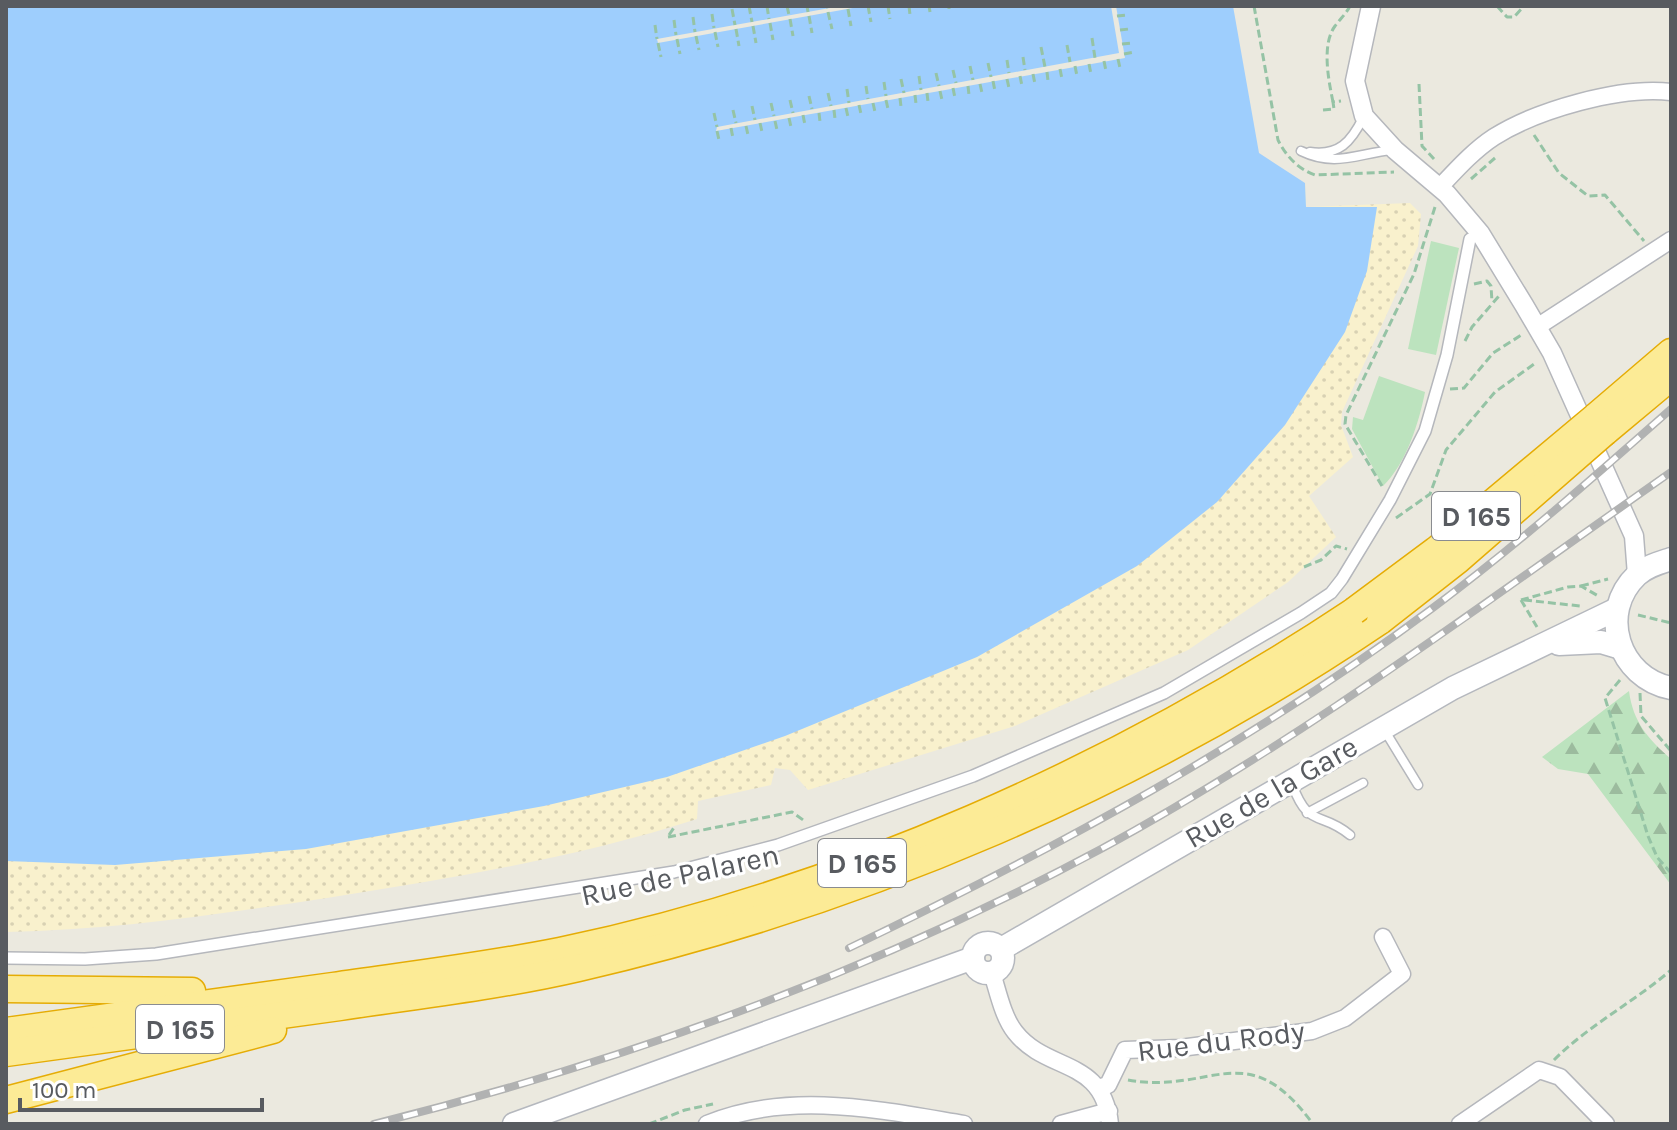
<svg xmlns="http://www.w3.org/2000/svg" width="1677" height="1130" font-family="Karla,sans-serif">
<defs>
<pattern id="forest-firs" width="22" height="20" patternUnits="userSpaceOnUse" patternTransform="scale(2)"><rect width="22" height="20" fill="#bce3be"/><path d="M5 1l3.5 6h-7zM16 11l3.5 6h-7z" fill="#9cbb9e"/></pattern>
<pattern id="sand-dots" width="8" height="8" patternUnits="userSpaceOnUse" patternTransform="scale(2)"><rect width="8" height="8" fill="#f9f1cd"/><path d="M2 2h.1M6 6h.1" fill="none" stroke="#d8d1b3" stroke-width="1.8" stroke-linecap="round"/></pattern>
</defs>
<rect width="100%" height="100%" fill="#ebe9df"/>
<!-- grass -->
<g fill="#bce3be">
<path d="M1431,241L1459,248L1436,355L1408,349Z"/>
<path d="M1379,376L1425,392C1419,423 1406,464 1383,486L1352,429L1353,417L1363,420Z"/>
</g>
<!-- forest -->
<path fill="url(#forest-firs)" d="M1629,691C1633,722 1648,739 1671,759V885L1588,774L1558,769L1542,757Z"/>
<!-- sand -->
<path fill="url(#sand-dots)" d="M1305,183L1306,207L1410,203L1421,214L1418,246L1342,412L1341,425L1353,457L1309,496L1336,537L1288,582L1188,650L1015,726L808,790L790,770L775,768L771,785L698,801L697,819C576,858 452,878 327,898C220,914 114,930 6,932V665Z"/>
<!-- water -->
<path fill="#9ecefd" d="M6,6H1233L1259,153L1305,183L1306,207H1377L1367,271L1345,332L1285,425L1217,502L1137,566L977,657L785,736L667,777L544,806L306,849L115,865L6,861Z"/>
<!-- pier -->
<g fill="#ebe9df">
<path d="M841,6H864L658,43L657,39Z"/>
<path d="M1111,6H1116L1125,58L716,131L717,127L1119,53Z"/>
</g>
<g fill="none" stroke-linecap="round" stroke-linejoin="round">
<!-- service casing -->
<g stroke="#b5b7bc" stroke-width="11">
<g id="service">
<path d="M1301,151C1336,168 1358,153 1393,150"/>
<path d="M1310,152C1339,156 1351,142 1363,118"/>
<path d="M1385,731L1418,785"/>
<path d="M1292,784C1309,830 1320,810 1350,835"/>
<path d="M1307,813L1363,783"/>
</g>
</g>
<!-- pedestrian casing -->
<g stroke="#b5b7bc" stroke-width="14">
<path id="pedestrian" d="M6,958L85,959L156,954L674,872L778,845L973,776L1164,693L1301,613L1331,593L1342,579L1390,500L1425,431L1447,355L1470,239"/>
</g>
<!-- minor casing -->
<g stroke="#b5b7bc" stroke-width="19">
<g id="minor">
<path d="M1440,187C1456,170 1474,150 1494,137C1537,110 1620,86 1671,92"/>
<path d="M1537,327L1671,240"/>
<path d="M992,973C998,992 1003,1017 1015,1032C1047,1073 1103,1057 1110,1124"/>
<path d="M1098,1088L1108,1085L1125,1050L1180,1048L1312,1031L1345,1018L1402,974L1383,937"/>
<path d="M707,1124C789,1090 880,1110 964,1124"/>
<path d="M1061,1124L1109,1111"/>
<path d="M1460,1124L1539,1070L1560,1077L1606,1124"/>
</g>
</g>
<!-- tertiary casing -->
<g stroke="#b5b7bc" stroke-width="21">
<path id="tertiary" d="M1371,6L1355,81L1364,116L1395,150L1447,194L1480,233L1524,305L1552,353L1634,536L1637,575"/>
</g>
<!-- secondary casing -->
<g stroke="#b5b8be" stroke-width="25">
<g id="secondary">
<path d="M1671,559C1659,563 1647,566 1637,575C1597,613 1619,678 1671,688"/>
<path d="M1559,644L1601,642L1621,648"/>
<circle cx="988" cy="958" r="15"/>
<path d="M1001,949L1453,688L1617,609"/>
<path d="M514,1124L973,958"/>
</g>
</g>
<!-- trunk casing -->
<g stroke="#e5ac05" stroke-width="29">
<g id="trunk">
<path d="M1595,417L1671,352"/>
<path d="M1605,432L1671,377"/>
<path d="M6,989L192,991"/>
<path d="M6,1031C115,1016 224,1001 333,986C409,975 485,966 560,951C838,893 1118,768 1354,611"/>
<path d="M6,1053C117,1038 228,1022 340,1007C419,995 500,986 578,968C862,903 1139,784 1380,621"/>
<path d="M6,1100L273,1030"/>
</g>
</g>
<!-- path -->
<g stroke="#95c3a5" stroke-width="3" stroke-dasharray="8 4" stroke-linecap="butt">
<path d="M749,6L752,22"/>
<path d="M767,6L769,19"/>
<path d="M787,6L789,15"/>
<path d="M807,6L808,12"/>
<path d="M827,6L828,8"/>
<path d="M868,6L871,22"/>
<path d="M888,6L890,19"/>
<path d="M909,6L910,15"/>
<path d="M929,6L930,12"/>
<path d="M949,6V9"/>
<path d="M1254,6L1278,140C1286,156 1298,169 1315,175L1394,172"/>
<path d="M1497,6L1507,17H1514L1524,6"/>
<path d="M732,9L735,25"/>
<path d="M848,9L851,26"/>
<path d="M828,12L832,29"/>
<path d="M712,14L714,28"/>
<path d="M809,16L812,33"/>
<path d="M1117,16L1127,15"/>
<path d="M693,17L695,32"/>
<path d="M790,19L793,36"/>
<path d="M674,20L676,35"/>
<path d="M770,23L773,40"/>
<path d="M655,25L657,39"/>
<path d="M753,26L756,43"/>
<path d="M736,29L739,46"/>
<path d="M1120,30L1129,29"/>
<path d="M715,32L718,47"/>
<path d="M696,36L699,50"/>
<path d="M1092,38L1095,58"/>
<path d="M677,39L680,54"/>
<path d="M658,43L661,57"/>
<path d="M1122,44L1132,43"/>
<path d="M1067,45L1070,62"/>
<path d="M1041,47L1045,67"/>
<path d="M1124,54L1134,52"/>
<path d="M1023,57L1025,70"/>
<path d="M1118,59L1120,68"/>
<path d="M1007,60L1009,73"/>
<path d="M1104,61L1106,71"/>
<path d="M988,63L991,77"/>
<path d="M1089,64L1091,74"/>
<path d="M970,66L973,80"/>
<path d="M1075,66L1077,76"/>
<path d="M1060,69L1062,79"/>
<path d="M953,70L956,83"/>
<path d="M1047,72L1048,81"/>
<path d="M936,73L939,86"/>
<path d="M1033,74L1035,84"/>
<path d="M919,76L921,90"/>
<path d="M1020,76L1022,86"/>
<path d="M901,79L904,93"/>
<path d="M1007,79L1009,88"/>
<path d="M993,81L995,91"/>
<path d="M884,82L886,96"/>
<path d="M980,84L982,93"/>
<path d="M1419,84L1422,146L1434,159"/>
<path d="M866,86L868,99"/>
<path d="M968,86L969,95"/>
<path d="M953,88L955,98"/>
<path d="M847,89L849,103"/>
<path d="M940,91L942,100"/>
<path d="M828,93L831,106"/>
<path d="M927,93L928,102"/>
<path d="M915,95L916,104"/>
<path d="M809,96L812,109"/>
<path d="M900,98L901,107"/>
<path d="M790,100L793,113"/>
<path d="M886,100L888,109"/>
<path d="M1333,102C1329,82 1321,45 1335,26C1340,19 1346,14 1350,6"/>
<path d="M771,103L774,116"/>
<path d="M873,103L875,112"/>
<path d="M859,105L861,114"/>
<path d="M752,106L755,120"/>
<path d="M846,108L848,117"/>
<path d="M733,110L736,123"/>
<path d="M834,110L835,119"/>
<path d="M1323,110L1334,109L1333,102L1341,101"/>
<path d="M714,113L717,127"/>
<path d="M819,113L820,122"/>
<path d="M803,115L805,125"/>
<path d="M789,118L791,127"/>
<path d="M775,121L777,130"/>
<path d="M760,123L762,132"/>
<path d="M746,126L748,135"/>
<path d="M731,128L733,138"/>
<path d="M717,131L719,140"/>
<path d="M1534,135L1559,173L1588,196L1605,195L1644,241"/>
<path d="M1471,179L1495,158"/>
<path d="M1474,284L1487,281L1491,286L1492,302"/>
<path d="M1465,341L1472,327L1499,296"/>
<path d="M1450,389L1464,388L1493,353L1523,334"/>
<path d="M1382,486L1345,424L1346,415L1414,274L1435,207"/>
<path d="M1396,518L1430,494L1446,450L1495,392L1537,362"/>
<path d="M1304,567L1321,560L1336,546L1347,549"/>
<path d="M1581,586L1608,579"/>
<path d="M1521,600L1568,587L1581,586L1600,597"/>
<path d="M1521,600L1537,627"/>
<path d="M1524,600L1580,606"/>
<path d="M1638,615L1671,623"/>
<path d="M1620,680L1605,698L1648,836L1657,857L1671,873"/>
<path d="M1640,693L1641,716L1671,751"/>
<path d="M669,835L675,826"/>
<path d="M668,837L792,812L806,822"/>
<path d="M1554,1060C1589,1025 1634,1002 1671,970"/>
<path d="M1128,1080C1213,1095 1246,1033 1313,1124"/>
<path d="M649,1124L685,1110L713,1104"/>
</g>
<!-- service -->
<use href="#service" stroke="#fff" stroke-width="8"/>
<!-- pedestrian -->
<use href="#pedestrian" stroke="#fff" stroke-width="11"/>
<!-- minor -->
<use href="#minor" stroke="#fff" stroke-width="16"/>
<!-- tertiary -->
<use href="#tertiary" stroke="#fff" stroke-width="18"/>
<!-- secondary -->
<use href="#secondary" stroke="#fff" stroke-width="22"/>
<!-- trunk -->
<use href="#trunk" stroke="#fceb96" stroke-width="26"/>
<!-- rail casing -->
<g stroke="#b1b2b2" stroke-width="8">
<g id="rail">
<path d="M849,948C1051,851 1254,742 1434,607C1517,545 1594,477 1671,409"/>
<path d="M374,1124C626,1061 872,972 1101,849C1302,740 1485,602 1671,472"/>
</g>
</g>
<!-- rail -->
<use href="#rail" stroke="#fff" stroke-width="5" stroke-dasharray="15" stroke-linecap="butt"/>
<!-- trunk-bridge casing -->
<g stroke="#e5ac05" stroke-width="29" stroke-linecap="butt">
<g id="trunk-bridge">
<path d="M1354,611L1436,550L1595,417"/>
<path d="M1380,621L1458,560L1605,432"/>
</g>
</g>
<!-- trunk-bridge -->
<use href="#trunk-bridge" stroke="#fceb96" stroke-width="26"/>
</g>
<g text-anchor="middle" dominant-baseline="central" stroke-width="6" stroke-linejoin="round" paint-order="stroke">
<!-- shield labels -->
<g fill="#fff" stroke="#8a8c90" stroke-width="2">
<rect x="1432" y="492" width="88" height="48" rx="6"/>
<rect x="818" y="839" width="88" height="48" rx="6"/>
<rect x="136" y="1005" width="88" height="48" rx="6"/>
</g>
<g font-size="28" font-weight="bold" fill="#585b60">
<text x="1476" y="516">D 165</text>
<text x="862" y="863">D 165</text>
<text x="180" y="1029">D 165</text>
</g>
<!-- street labels -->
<g font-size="30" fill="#585b60" stroke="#fff">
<text transform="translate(1271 792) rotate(-30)">Rue de la Gare</text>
<text transform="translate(680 875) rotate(-12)">Rue de Palaren</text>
<text transform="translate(1221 1041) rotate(-7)">Rue du Rody</text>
</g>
</g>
<!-- border -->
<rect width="1677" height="1130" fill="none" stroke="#585b60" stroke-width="16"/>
<!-- scale -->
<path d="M20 1098v12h242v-12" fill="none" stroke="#585b60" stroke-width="4"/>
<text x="32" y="1098" font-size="24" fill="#585b60" stroke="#ffffff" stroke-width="6" paint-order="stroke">100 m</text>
</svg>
